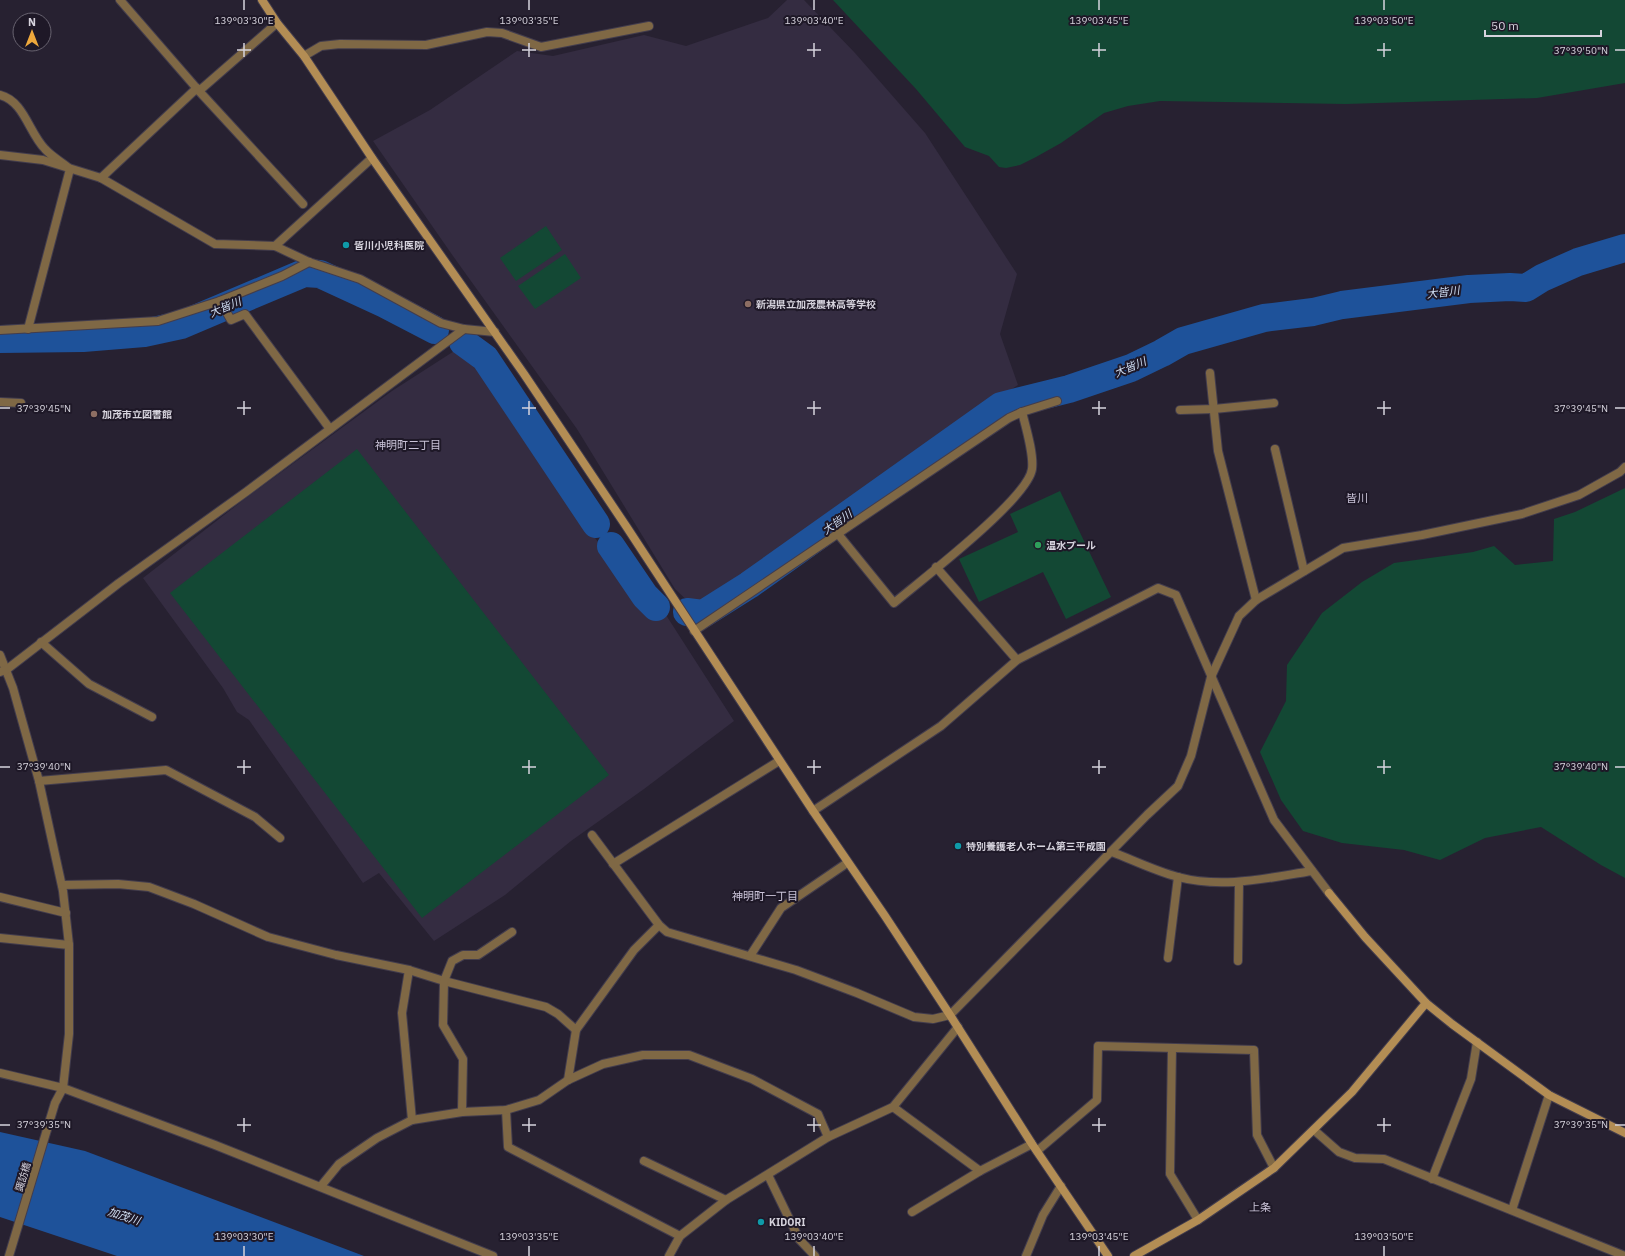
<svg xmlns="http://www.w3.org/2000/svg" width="1625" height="1256" font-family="'IBM Plex Sans','Noto Sans JP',sans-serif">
<rect width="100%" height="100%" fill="#272131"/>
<!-- built -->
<g fill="#342c41">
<path d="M787,0H804L855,53L925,133L1017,274L1000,334L1018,385L995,400L898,473L798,545L717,599L695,608L675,589L577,429L453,256L373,141L430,110L517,51L553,56L644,35L686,46L768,18Z"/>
<path d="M462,346L479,366L521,426L555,481L605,552L648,609L666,615L734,721L644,789L571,841L505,895L434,941L379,873L363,883L249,720L237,712L223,688L143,578L246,498L392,391Z"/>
</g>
<!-- green -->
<g fill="#134834">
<path d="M833,0H1625V83L1537,98L1346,104L1160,101L1128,106L1104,113L1061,143L1036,157L1020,165L1006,168L999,167L989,156L965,147L916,89Z"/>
<path d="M546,226L562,250L516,281L500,258Z"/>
<path d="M565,254L581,278L535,309L518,286Z"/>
<path d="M357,449L609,775L422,918L170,593Z"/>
<path d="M1625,488V878L1601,865L1541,827L1485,838L1440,860L1404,850L1342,843L1303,831L1281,800L1260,752L1286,701L1287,665L1322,613L1362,582L1394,563L1473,552L1494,546L1515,565L1553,561L1554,519L1575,512Z"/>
<path d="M1060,491L1111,597L1066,619L1043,572L979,602L959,559L1018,532L1010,514Z"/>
</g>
<!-- water -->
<path fill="#1e529a" d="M0,1132L85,1151L364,1256H117L0,1217Z"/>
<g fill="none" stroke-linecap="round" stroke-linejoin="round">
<!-- river -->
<g stroke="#1e529a" stroke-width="28">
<path d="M0,339L83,338L144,333L181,325L304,273L320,274L385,304L435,330"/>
<path d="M463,342L485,358L596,524"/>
<path d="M611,546L645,596L656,607"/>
<path d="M687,612L703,614L749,585L1001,406L1069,389L1131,368L1162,353L1183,341L1264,318L1313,312L1342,305L1469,289L1510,287L1526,288L1542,278L1578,262L1625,248"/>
</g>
<!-- lane casing -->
<g stroke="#433d4d" stroke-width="10">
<path id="lane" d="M0,402L21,403"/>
</g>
<!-- street casing -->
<g stroke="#433d4d" stroke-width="10">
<g id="street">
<path d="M120,0L199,91L303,204"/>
<path d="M304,56L321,46L340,44L426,45L487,32L502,33L541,47L649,26"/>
<path d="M199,91L277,23"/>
<path d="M0,95C24,101 29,133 45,149C52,157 62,162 70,169L28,329"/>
<path d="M0,155L43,160L101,178L215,244L275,246L309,262L360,279L441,323L464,329L495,332"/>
<path d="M101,178L197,88"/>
<path d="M275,246L372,158"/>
<path d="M220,301L231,320L245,314L330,429"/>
<path d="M0,330L158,321L220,301L282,276L309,262"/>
<path d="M1210,373L1218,451L1256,600"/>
<path d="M1180,410L1214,409L1274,403"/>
<path d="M1275,449L1304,571"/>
<path d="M838,534L894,603C920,581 1028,499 1032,469C1034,454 1026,428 1022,412"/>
<path d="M936,567L1017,660"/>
<path d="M694,631L1009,418L1022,412L1057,401"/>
<path d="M41,642L89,684L152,717"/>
<path d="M0,655L13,688L39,781L63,891L69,945V1034L63,1088L55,1103L9,1256"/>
<path d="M0,672L6,670L119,583L246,492L464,329"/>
<path d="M39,781L166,770L255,817L280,838"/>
<path d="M813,811L941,726L1017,660L1158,588L1176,595L1274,820L1329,893"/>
<path d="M592,835L659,925L667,932L796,970L857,993L914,1017L933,1019L950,1015L1147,815L1178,786L1191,756L1211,677L1239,616L1256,600L1343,548L1422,535L1522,514L1579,495L1620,472L1625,467"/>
<path d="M1112,852C1133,860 1155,871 1178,877C1223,889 1267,878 1312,871"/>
<path d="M613,864L779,761"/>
<path d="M62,885L118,884L149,887L194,904L268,937L336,955L409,970L444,981L546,1007L558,1014L576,1030"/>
<path d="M0,897L66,913"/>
<path d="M0,938L69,945"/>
<path d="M750,956L781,908L847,863"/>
<path d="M1168,958L1178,877"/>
<path d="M1238,961L1239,883"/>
<path d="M409,970L402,1013L412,1120"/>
<path d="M1172,1048L1170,1174L1198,1220"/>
<path d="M0,1073L63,1088L215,1145L493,1256"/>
<path d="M568,1080L576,1030L634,950L659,925"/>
<path d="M893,1107L980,1171"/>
<path d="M506,1110L508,1147L680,1236"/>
<path d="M462,1112L463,1059L443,1025L444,981L452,961L463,955H478L512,932"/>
<path d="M1314,1130L1339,1152L1355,1158L1384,1159L1625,1256"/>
<path d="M1037,1151L1097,1100L1098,1046L1254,1050L1257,1135L1274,1168"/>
<path d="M644,1161L726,1200"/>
<path d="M768,1175L799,1239L815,1256"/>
<path d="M1432,1179L1471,1079L1477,1042"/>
<path d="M321,1186L339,1164L377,1138L412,1120L462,1112L506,1110L539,1100L568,1080L603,1064L643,1055H689L752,1079L818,1114L828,1137"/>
<path d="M1512,1210L1549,1095"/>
<path d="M912,1212L980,1171L1032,1144"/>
<path d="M669,1256L680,1236L726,1200L828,1137L893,1107L958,1027"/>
<path d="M1026,1256L1043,1215L1061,1186"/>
</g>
</g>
<!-- secondary casing -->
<g stroke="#433d4d" stroke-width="10">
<g id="secondary">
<path d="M262,0L277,23L304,56L372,158L524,374L626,526L813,811L885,916L950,1015L1032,1144L1108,1256"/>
<path d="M1329,893L1365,937L1426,1003L1452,1024L1549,1095L1625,1133"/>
<path d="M1134,1256L1198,1220L1274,1168L1352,1092L1426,1003"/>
</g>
</g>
<!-- lane -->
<use href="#lane" stroke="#7f6845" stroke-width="8"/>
<!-- street -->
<use href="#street" stroke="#7f6845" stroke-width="8"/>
<!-- secondary -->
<use href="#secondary" stroke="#b38d54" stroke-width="8"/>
</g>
<!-- ticks -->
<path fill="none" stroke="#d6d3dd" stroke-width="1.5" d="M244,0V10M529,0V10M814,0V10M1099,0V10M1384,0V10M244,43V57M529,43V57M814,43V57M1099,43V57M1384,43V57M237,50H251M522,50H536M807,50H821M1092,50H1106M1377,50H1391M1615,50H1625M244,401V415M529,401V415M814,401V415M1099,401V415M1384,401V415M0,408H10M237,408H251M522,408H536M807,408H821M1092,408H1106M1377,408H1391M1615,408H1625M244,760V774M529,760V774M814,760V774M1099,760V774M1384,760V774M0,767H10M237,767H251M522,767H536M807,767H821M1092,767H1106M1377,767H1391M1615,767H1625M244,1118V1132M529,1118V1132M814,1118V1132M1099,1118V1132M1384,1118V1132M0,1125H10M237,1125H251M522,1125H536M807,1125H821M1092,1125H1106M1377,1125H1391M1615,1125H1625M244,1246V1256M529,1246V1256M814,1246V1256M1099,1246V1256M1384,1246V1256"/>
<!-- markers -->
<g fill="#0f9aa8" stroke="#1e1827" stroke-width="1.5">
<circle cx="346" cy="245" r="4"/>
<circle cx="958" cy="846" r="4"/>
<circle cx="761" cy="1222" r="4"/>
</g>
<g fill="#8d6e63" stroke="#1e1827" stroke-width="1.5">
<circle cx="748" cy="304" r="4"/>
<circle cx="94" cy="414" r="4"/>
</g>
<circle fill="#2e9e5b" stroke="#1e1827" stroke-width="1.5" cx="1038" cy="545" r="4"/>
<g text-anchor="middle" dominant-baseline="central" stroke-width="4" stroke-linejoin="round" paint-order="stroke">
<!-- poi labels -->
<g font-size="10" font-weight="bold" fill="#d6d3dd" stroke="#1e1827" text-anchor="start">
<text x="354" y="245">皆川小児科医院</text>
<text x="756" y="304">新潟県立加茂農林高等学校</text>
<text x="102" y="414">加茂市立図書館</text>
<text x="1046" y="545">温水プール</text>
<text x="966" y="846">特別養護老人ホーム第三平成園</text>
<text x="769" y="1222">KIDORI</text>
</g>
<!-- street labels -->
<g font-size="10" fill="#d6d3dd" stroke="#1e1827">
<text transform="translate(23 1177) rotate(-73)">諏訪橋</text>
</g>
<!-- water labels -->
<g font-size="11" font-style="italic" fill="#d0def3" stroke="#1e1827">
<text transform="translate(1443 292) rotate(-7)">大皆川</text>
<text transform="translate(225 307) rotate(-23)">大皆川</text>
<text transform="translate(1130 367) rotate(-23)">大皆川</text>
<text transform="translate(837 522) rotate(-35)">大皆川</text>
<text transform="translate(124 1216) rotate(18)">加茂川</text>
</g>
<!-- neighbourhood labels -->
<g font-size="11" fill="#cac3d8" stroke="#1e1827">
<text x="408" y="445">神明町二丁目</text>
<text x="1357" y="498">皆川</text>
<text x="765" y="896">神明町一丁目</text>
<text x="1260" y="1207">上条</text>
</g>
</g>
<g font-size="10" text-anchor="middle" fill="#d6d3dd" stroke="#1e1827" stroke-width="4" stroke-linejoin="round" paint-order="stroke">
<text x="244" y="24">139°03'30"E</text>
<text x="529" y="24">139°03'35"E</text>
<text x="814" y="24">139°03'40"E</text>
<text x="1099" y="24">139°03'45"E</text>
<text x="1384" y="24">139°03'50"E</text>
<text x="1581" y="54">37°39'50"N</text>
<text x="44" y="412">37°39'45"N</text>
<text x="1581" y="412">37°39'45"N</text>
<text x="44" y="770">37°39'40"N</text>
<text x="1581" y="770">37°39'40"N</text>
<text x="44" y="1128">37°39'35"N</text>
<text x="1581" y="1128">37°39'35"N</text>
<text x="244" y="1240">139°03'30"E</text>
<text x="529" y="1240">139°03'35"E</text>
<text x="814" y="1240">139°03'40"E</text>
<text x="1099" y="1240">139°03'45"E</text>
<text x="1384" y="1240">139°03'50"E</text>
</g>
<!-- north arrow -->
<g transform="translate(32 32)"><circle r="19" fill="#1e1827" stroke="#686370"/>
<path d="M0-3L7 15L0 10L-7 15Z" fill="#eea83c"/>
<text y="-6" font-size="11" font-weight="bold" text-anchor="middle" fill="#d6d3dd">N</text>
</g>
<!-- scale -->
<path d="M1485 30v6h116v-6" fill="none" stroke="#d6d3dd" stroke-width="2"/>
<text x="1491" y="30" font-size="12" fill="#d6d3dd" stroke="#1e1827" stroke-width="3" paint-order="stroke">50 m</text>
</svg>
